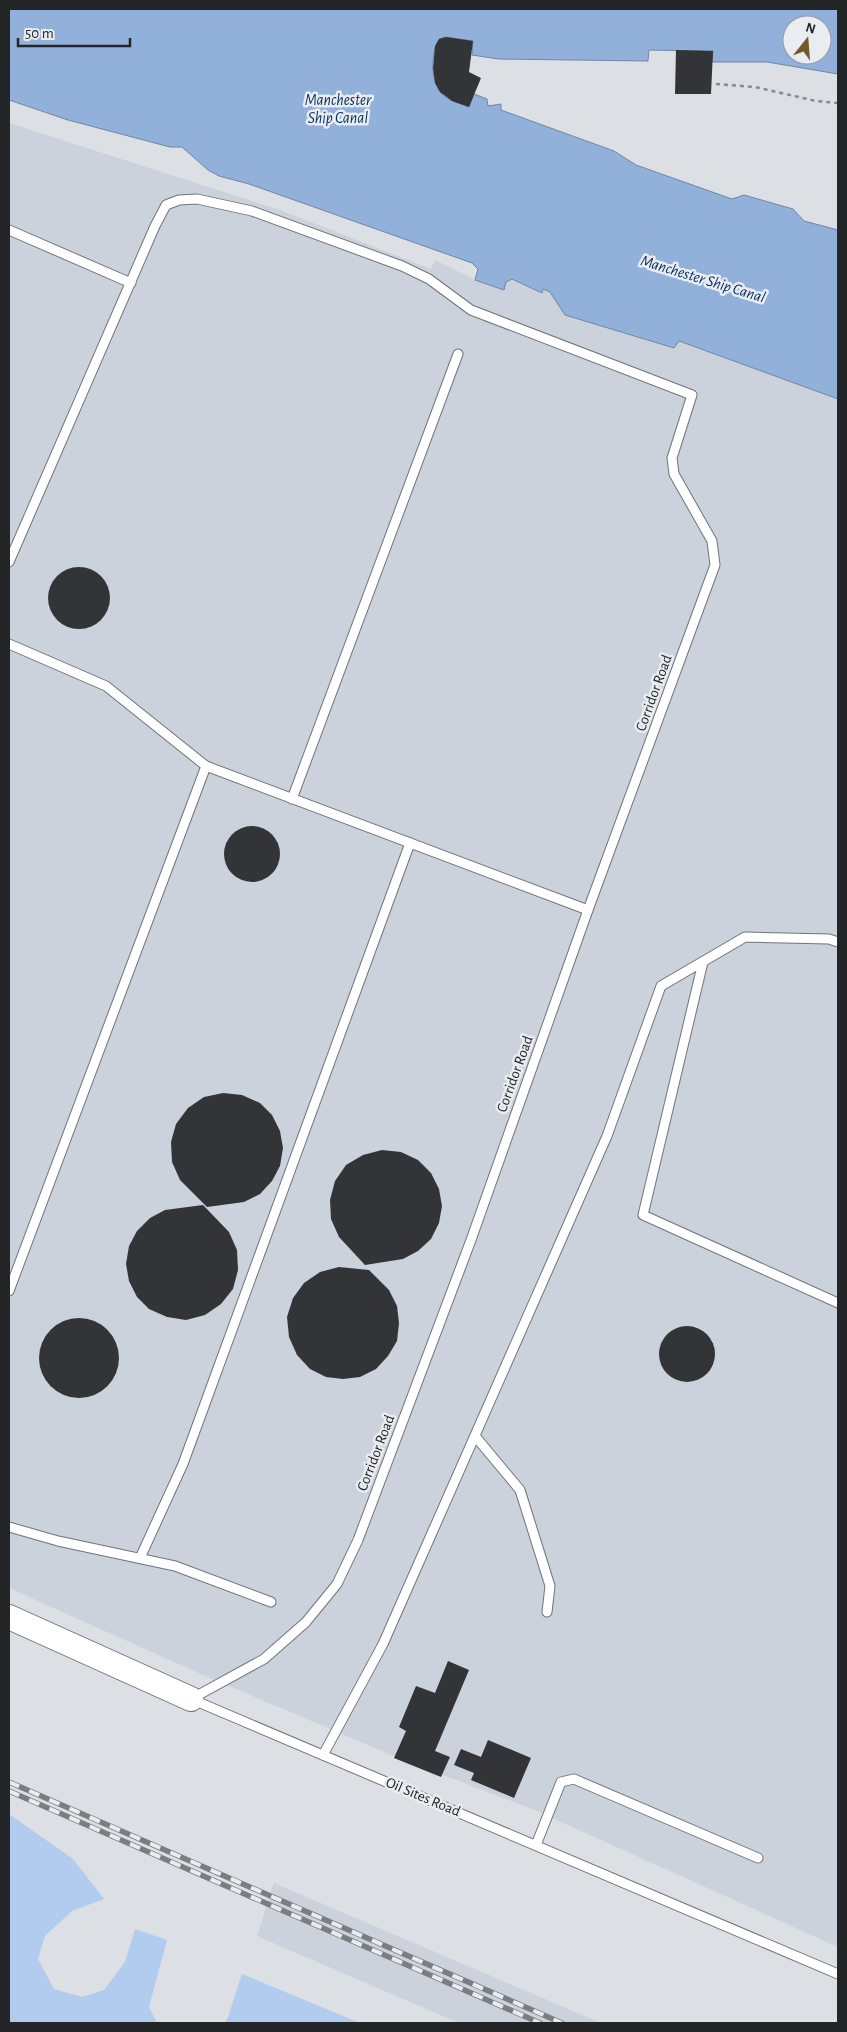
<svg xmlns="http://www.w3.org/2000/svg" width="847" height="2032" font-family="'Alegreya Sans',sans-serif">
<rect width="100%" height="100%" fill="#dcdfe3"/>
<!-- built -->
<g fill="#cbd2dc">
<path d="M9,123L280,210L431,269L435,260L475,280L504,289L506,282L512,279L541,292L543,289L550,292L565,315L673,348L678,341L838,399V1947L530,1808L401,1759L203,1675L9,1588Z"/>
<path d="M274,1883L545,1999L601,2023H459L257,1936Z"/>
</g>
<!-- green -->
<g fill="#b2ccef">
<path d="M9,1814L73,1859L104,1899L72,1911L45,1936L38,1959L54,1989L82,1997L104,1990L125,1962L135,1929L167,1940L149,2007L157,2023H9Z"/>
<path d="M242,1974L360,2023H225L228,2017Z"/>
</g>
<!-- water -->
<path fill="#91b0da" stroke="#7086a4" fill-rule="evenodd" d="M9,9H838V74L767,62H712L713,51L649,50L648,61L499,59L472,55L473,41L446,37L439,39C431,53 430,80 441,93C448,101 459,103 469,107L474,94L487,99L488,106L501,104V110L614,151L636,165L732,199L744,195L793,209L804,221L838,230V399L679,341L674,348L565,315L550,292L543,289L542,293L512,279L506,282L504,290L475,280L478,269L472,263L249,184L219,176L208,170L182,147H170L68,120L9,100ZM792,25H822V55H792Z"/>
<!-- building -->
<g fill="#323438">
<path d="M446,37L473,41L469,72L481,78L469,107L452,101L440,92L435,83L433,68L435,46L439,39Z"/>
<path d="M676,50L713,51L711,94H675Z"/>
<circle cx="79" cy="598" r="31"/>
<circle cx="252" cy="854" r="28"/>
<path d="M223,1093L242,1095L260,1103L272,1115L280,1131L283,1148L280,1166L272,1181L260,1194L244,1202L207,1207L180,1180L172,1162L171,1142L176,1124L188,1108L204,1097Z"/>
<path d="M382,1150L401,1152L418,1160L431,1173L439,1189L442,1206L439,1223L431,1239L418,1251L403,1259L365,1265L339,1237L331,1219L330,1200L335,1181L346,1165L363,1155Z"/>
<path d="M203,1205L229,1232L237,1250L238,1270L233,1289L221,1304L205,1315L186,1320L167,1317L149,1309L137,1297L129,1281L126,1264L129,1246L137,1231L150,1218L165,1210Z"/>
<path d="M339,1267L369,1270L389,1290L397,1306L399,1323L397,1341L388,1356L376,1369L360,1377L343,1379L326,1377L310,1369L297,1355L289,1337L287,1317L293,1298L304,1283L320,1272Z"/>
<circle cx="79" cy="1358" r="40"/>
<circle cx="687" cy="1354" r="28"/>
<path d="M448,1661L469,1670L435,1751L450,1757L441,1777L394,1758L406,1731L399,1727L416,1686L435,1693Z"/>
<path d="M488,1740L531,1758L514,1798L471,1780L474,1773L454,1765L461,1749L481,1757Z"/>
</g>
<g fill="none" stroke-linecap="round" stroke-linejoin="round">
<!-- lane casing -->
<g stroke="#717478" stroke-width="11">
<g id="lane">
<path d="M9,230L131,283"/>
<path d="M9,562L155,226L166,205L179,200L197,199L252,211L402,266L429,279L471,310L692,395L672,458L674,474L712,541L715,565L588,910L471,1240L358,1540L337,1584L306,1622L264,1659L191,1699"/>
<path d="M9,644L106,686L206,766L588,910"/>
<path d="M292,799L458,354"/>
<path d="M703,962L643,1215L838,1303"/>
<path d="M9,1291L206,766"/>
<path d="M475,1436L520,1490L550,1586L547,1612"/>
<path d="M9,1527L58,1541L175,1566L271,1602"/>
<path d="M140,1558L183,1464L410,843"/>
<path d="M191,1699L838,1974"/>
<path d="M323,1755L383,1644L607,1136L661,986L745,937L829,939L838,942"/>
<path d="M536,1845L561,1782L574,1779L758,1858"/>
</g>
</g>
<!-- secondary casing -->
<g stroke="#717478" stroke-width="26">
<path id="secondary" d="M9,1617L191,1699"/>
</g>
<!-- path -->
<path stroke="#888a8d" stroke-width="2.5" stroke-dasharray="4 4" stroke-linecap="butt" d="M716,84L755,87L816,101L838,103"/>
<!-- lane -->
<use href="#lane" stroke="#fff" stroke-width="9"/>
<!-- secondary -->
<use href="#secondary" stroke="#fff" stroke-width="24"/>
<!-- rail casing -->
<g stroke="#7b7d80" stroke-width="5.5">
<g id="rail">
<path d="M9,1782L562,2023"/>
<path d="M9,1791L540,2023"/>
</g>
</g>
<!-- rail -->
<use href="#rail" stroke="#e9ecf0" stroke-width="4" stroke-dasharray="11" stroke-linecap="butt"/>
</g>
<g text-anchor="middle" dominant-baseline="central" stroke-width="5" stroke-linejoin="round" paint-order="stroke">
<!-- street labels -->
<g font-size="15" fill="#242527" stroke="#e9ecf0">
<text transform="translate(654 693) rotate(-70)">Corridor Road</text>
<text transform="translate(515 1074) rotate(-70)">Corridor Road</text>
<text transform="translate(376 1453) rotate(-69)">Corridor Road</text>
<text transform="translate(423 1797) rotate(23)">Oil Sites Road</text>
</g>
<!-- water labels -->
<g font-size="16" font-style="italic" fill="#022c5e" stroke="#e9ecf0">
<text x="338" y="100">Manchester<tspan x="338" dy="18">Ship Canal</tspan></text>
<text transform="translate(703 279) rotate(17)">Manchester Ship Canal</text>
</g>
</g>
<!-- border -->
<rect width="847" height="2032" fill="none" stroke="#242527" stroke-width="20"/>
<!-- north arrow -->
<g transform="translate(807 40) rotate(17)"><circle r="24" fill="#e9ecf0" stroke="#9a9ca0"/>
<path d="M0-4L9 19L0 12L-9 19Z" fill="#75582c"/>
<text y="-8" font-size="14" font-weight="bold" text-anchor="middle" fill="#242527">N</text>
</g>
<!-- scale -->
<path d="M18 38v8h112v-8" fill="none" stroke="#242527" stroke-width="2.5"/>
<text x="25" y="38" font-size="15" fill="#242527" stroke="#e9ecf0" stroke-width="4" paint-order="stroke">50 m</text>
</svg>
